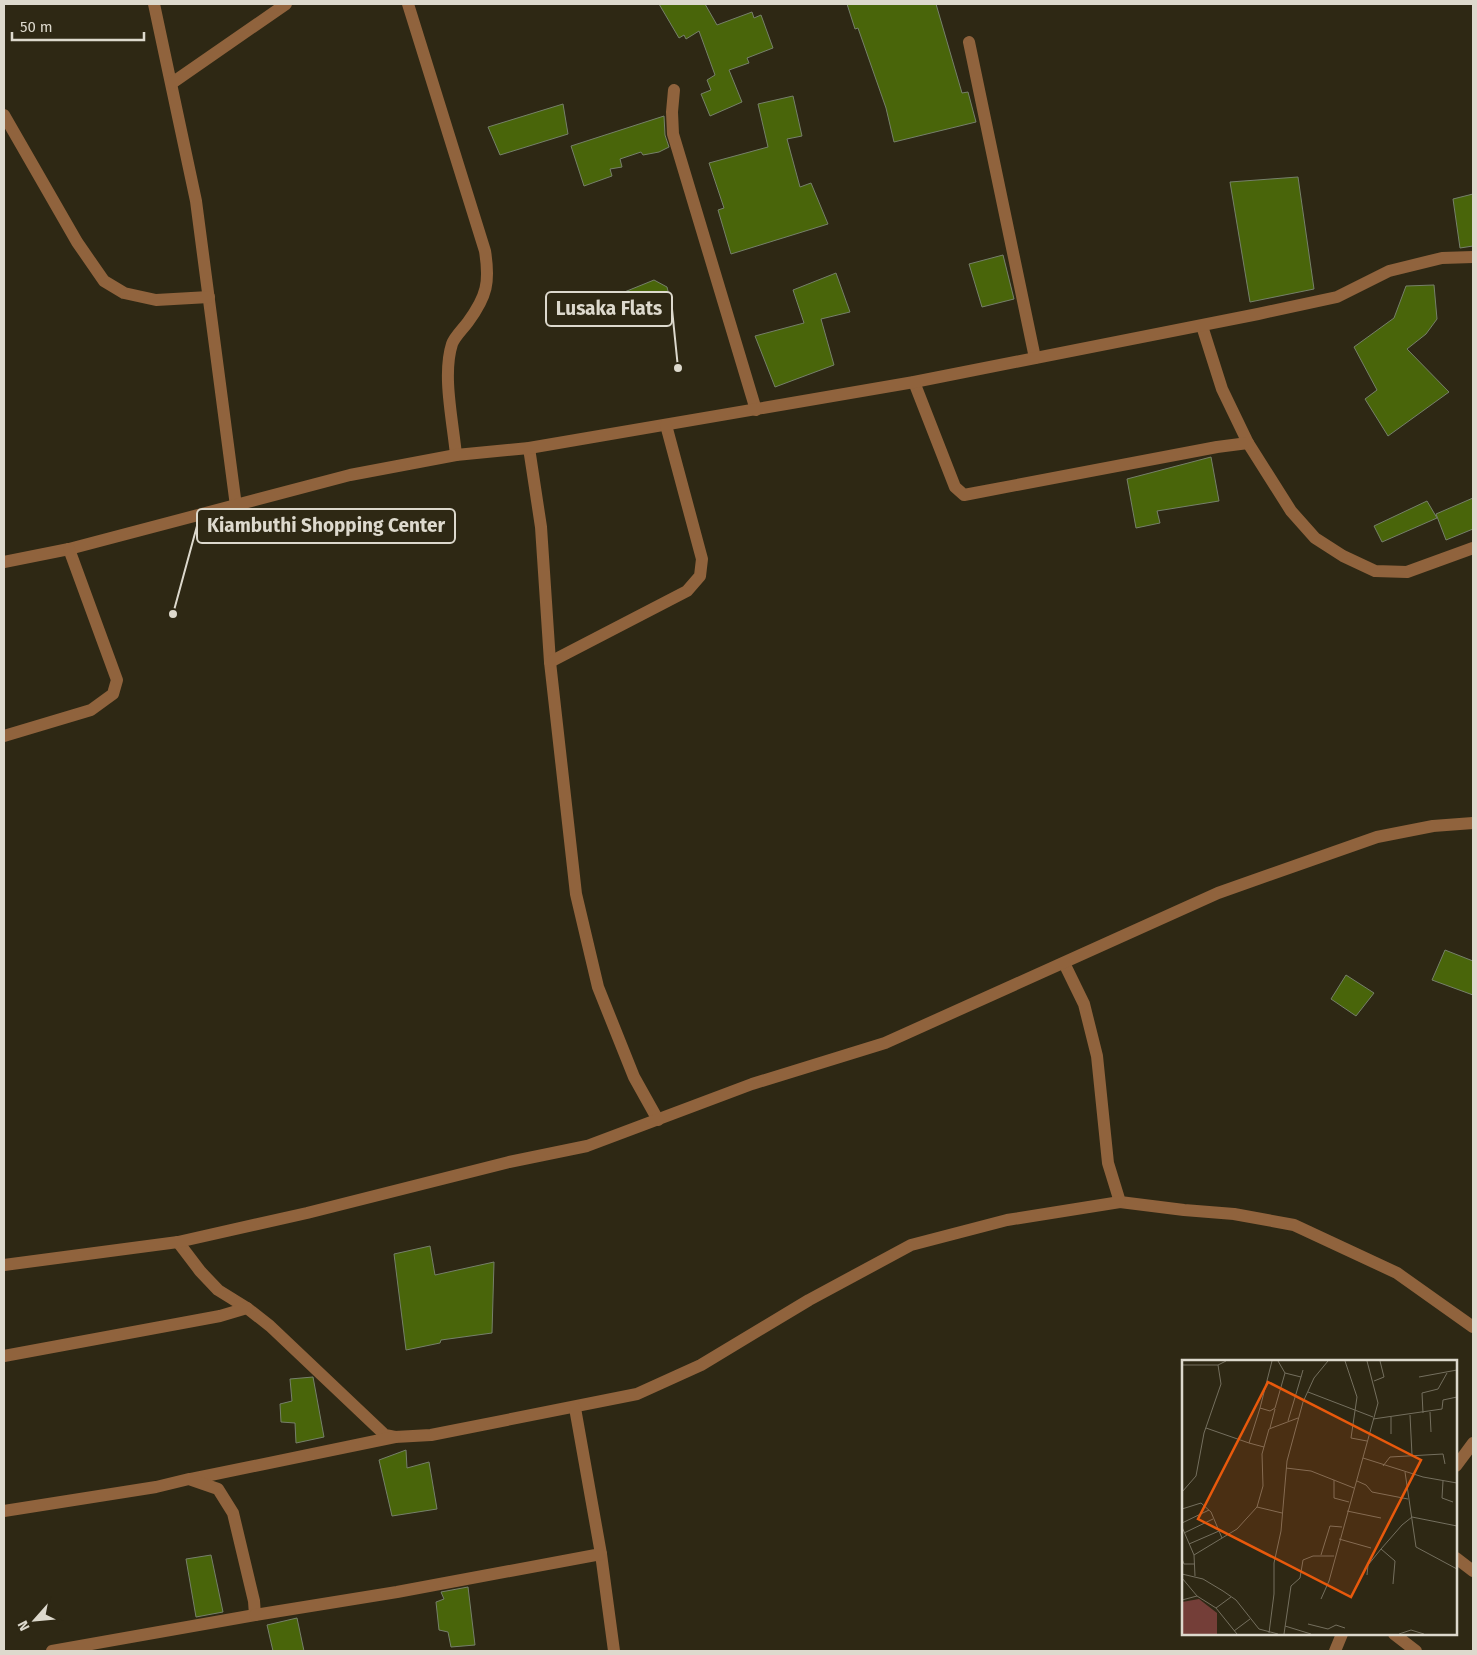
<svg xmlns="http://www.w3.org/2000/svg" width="1477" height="1655" font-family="'Fira Sans',sans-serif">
<rect width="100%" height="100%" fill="#2e2814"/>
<!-- building -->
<g fill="#49650a" stroke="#76806a">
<path d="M659,4H705L717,25L752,12L754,18L761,15L773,48L747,58L749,63L729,70L742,102L710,116L701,94L711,90L707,80L715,75L699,31L686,39L684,35L679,38Z"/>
<path d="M847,4H936L962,93L968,92L976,122L894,142L886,108L858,28L855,29Z"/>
<path d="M793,96L802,136L787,139L800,187L811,183L828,224L731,254L718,210L724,208L709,163L768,147L758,104Z"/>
<path d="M563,104L568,134L500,155L488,127Z"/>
<path d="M664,116L665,135L669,147L659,152L643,155L641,152L620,159L622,167L610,169L612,176L584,186L571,146Z"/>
<path d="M1298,177L1314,289L1250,302L1230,182Z"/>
<path d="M1473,194V246L1460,248L1453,199Z"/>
<path d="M1003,255L1014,299L982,307L969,264Z"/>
<path d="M836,273L850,312L821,319L834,365L775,387L755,336L804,323L793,290Z"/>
<path d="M654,280L667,287L669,295L668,306L634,319L625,318L617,295Z"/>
<path d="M1434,285L1437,319L1426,334L1407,349L1449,392L1388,436L1365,399L1377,390L1354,347L1394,318L1406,286Z"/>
<path d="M1211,457L1219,501L1157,511L1160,523L1136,528L1127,479Z"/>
<path d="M1473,498V529L1446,540L1436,514Z"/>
<path d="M1427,501L1437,518L1382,542L1374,526Z"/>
<path d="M1445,950L1473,961V995L1432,980Z"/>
<path d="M1346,975L1374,993L1356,1016L1331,999Z"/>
<path d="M430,1246L435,1275L494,1262L492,1333L441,1340L440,1343L406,1350L394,1254Z"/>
<path d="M313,1377L324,1437L296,1443L295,1423L281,1422L280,1404L292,1401L290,1379Z"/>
<path d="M406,1450L407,1468L429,1462L437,1509L392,1516L379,1460Z"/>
<path d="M211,1555L223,1612L196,1617L186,1559Z"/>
<path d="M468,1587L475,1645L451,1647L448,1632L439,1630L436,1602L444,1599L441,1592Z"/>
<path d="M297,1618L304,1651H273L267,1625Z"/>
</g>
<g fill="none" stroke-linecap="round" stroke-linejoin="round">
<!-- minor -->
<g stroke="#90633d" stroke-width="12">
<path d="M154,4L196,201L236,506"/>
<path d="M408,4L485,251C490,282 487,296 468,322C463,329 455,336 452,344C442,375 453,422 456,455"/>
<path d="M969,42L1035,358"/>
<path d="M172,83L286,4"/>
<path d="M674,90L672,112L673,134L756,410"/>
<path d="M4,115L77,242L104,281L124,293L156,300L209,297"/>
<path d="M1202,326L1222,389L1248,443L1291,511L1315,538L1343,556L1375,571L1407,572L1473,548"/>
<path d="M914,382L955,487L964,495L1217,447L1248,443"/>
<path d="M529,448L541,527L550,662L576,894L598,987L634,1077L658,1120"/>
<path d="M4,562L69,549L350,475L456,455L529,448L914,382L1258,314L1337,297L1389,271L1442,258L1473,257"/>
<path d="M550,662L687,591L700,576L702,559L666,425"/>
<path d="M4,736L91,710L113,694L117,680L69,549"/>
<path d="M1064,963L1084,1004L1097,1056L1108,1163L1120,1202L1184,1210L1234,1214L1294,1225L1397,1273L1473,1327"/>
<path d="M178,1242L200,1271L218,1290L247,1308L270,1326L385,1435L395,1437L431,1435L637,1394L701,1365L809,1300L911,1245L1007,1220L1120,1202"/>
<path d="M4,1265L178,1242L307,1213L509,1162L587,1146L752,1084L885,1043L1218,893L1377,837L1433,826L1473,823"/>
<path d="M4,1356L220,1316L247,1308"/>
<path d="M1456,1466L1473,1443"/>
<path d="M191,1479L395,1437"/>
<path d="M4,1511L156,1487L189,1479L218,1489L233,1513L254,1601L255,1615L52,1651"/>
<path d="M601,1554L614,1651"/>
<path d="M1456,1558L1473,1571"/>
<path d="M255,1615L397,1592L601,1554L575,1408"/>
<path d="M1394,1634L1416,1651"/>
<path d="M1335,1651L1342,1634"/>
</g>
</g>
<!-- overview -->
<g transform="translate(1182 1360)">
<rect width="275" height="275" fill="#2e2814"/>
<path d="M17,239L35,253V274H0V242Z" fill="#743e38"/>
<path fill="none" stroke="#746f5e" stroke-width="1" d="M90,1L78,48L88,51L93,48L103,13M96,1L103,13L119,17L121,10M163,1L175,37L169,78L185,81M0,5H36L44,1M237,17L275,10M192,21L202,17L198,1M126,32L191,57M78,48L67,83L82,87M248,52L249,72M241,53L240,33L256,29L265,13M228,55L230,95M209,57V74M191,59L260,49L261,40L275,37M106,61L119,17M24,68L67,83M88,68L93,49M181,98L241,117L275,123M201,106L208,97L261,94L263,104M104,108L129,111L172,128M223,112L234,187L275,209M152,120V138L167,142M175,121L184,125L190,132L226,139M261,121L260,138L271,142M0,132L14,116L22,73L39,24L36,5M75,147L81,126L80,94L87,69L116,58M0,149L19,143L29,152L40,178M165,151L199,158M0,163L27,150M0,167L12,195L13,216M2,173L31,159M157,179L189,188M7,184L37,171M12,195L55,169L75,147L100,153M139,195L148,166L160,167M0,199L2,204H13M0,214L21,219L41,231L54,240L77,269L96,274M185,215L186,205L199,189M0,218L15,236L34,248L55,274M211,224L213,201L199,189L220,165L230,157L275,166M139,239L147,221L196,43L185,1M0,240L15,236M34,248L49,237M126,264L146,269L154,265L163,268M103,266L129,274M52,271L68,259M87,273L92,234V203L99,171L105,101L121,42L132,18L146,1M102,274L109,226L118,218L121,200L131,196H152M217,274L229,270L242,274"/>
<path fill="#e8590c" fill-opacity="0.15" stroke="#e8590c" stroke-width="2.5" d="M86,22L239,100L169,237L16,159Z"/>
<rect width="275" height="275" fill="none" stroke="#ddd9cd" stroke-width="2.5"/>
</g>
<!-- callouts -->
<path fill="none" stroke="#ddd9cd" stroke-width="2" d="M678 368L672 309M173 614L197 526"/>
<g fill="#ddd9cd" stroke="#2e2814" stroke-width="2">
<circle cx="678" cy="368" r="5"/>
<circle cx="173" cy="614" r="5"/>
</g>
<g fill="#2e2814" stroke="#ddd9cd" stroke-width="2">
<rect x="546" y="292" width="126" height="34" rx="5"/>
<rect x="197" y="509" width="258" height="34" rx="5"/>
</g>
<g font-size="19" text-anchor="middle" font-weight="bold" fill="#ddd9cd">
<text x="609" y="315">Lusaka Flats</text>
<text x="326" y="532">Kiambuthi Shopping Center</text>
</g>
<!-- border -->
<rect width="1477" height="1655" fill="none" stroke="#ddd9cd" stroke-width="10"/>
<!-- north arrow -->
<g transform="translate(35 1620) rotate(243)" stroke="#2e2814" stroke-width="4" paint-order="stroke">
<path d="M0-4L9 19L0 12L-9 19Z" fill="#ddd9cd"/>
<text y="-8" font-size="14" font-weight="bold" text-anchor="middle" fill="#ddd9cd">N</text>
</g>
<!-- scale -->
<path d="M12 32v8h132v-8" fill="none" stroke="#ddd9cd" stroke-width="2.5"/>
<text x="20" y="32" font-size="15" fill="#ddd9cd" stroke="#2e2814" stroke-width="4" paint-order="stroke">50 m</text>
</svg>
